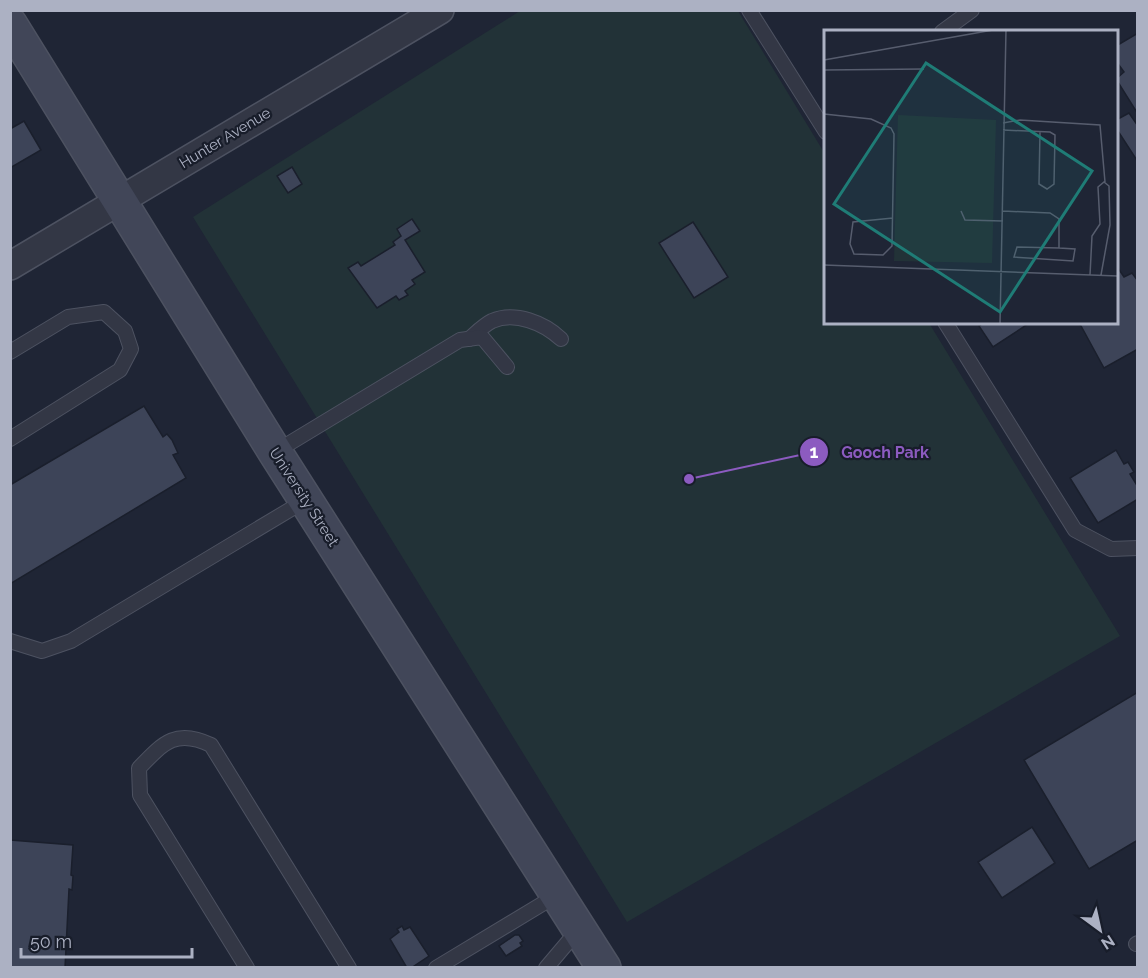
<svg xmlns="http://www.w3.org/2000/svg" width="1148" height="978" font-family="Raleway,sans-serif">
<rect width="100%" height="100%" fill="#1f2535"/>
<!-- green -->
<path fill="#223237" d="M520,11H738L825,154L826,322L929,323L1120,636L627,922L193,217Z"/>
<!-- building -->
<g fill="#3d4458" stroke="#1a1f2c" stroke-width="1.5">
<path d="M1138,33V110L1136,111L1116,79L1124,72L1116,61V46Z"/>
<path d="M1129,113L1138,126V162L1116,128V120Z"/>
<path d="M24,121L41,150L10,168V129Z"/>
<path d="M292,167L302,184L288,193L277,176Z"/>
<path d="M412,219L420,231L405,240L425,272L412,280L415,284L405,291L408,295L399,300L396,296L377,308L348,268L358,262L361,266L395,245L393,242L401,236L397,229Z"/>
<path d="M693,222L728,277L694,298L659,243Z"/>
<path d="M1118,268L1124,277L1132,273L1138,281V349L1104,368L1081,326L1076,322H1116Z"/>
<path d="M985,322H1031L993,347L979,326Z"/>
<path d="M144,406L163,437L167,434L172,440L178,453L173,455L186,478L10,584V485Z"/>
<path d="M1116,450L1124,464L1128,462L1134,472L1130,474L1138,487V499L1098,523L1070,478Z"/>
<path d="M1138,692V840L1089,869L1024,760Z"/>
<path d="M1032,827L1055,863L1002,898L978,862Z"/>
<path d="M10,840L73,845L71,875L73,876L72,890L69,889L65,968H10Z"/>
<path d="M402,926L404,930L410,927L429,956L411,968H407L390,939L399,932L397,929Z"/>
<path d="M515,935H519L523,941L520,943L522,946L506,956L499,946Z"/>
</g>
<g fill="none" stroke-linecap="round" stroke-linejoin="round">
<!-- lane casing -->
<g stroke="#4d5261" stroke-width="16">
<g id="lane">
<path d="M749,10L826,132"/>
<path d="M942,32L972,10"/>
<path d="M945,322L1075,530L1111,549L1138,548"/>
<path d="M469,339C476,333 484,325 492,321C515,311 544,323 561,339"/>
<path d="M10,352L68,317L104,312L125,331L131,349L120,370L10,439"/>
<path d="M275,452L460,340L482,337L507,367"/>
<path d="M10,641L42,651L71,641L306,500"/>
<path d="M1136,944L1138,943"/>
<path d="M247,968L140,795L139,768C163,743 176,728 211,745L349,968"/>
<path d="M436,968L557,895"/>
<path d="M546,968L579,929"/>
</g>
</g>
<!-- street casing -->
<g stroke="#4d5261" stroke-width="30">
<path id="street" d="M10,266L440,10"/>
</g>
<!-- secondary casing -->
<g stroke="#4d5261" stroke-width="36">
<path id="secondary" d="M10,24L275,452L604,968"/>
</g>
<!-- lane -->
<use href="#lane" stroke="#333745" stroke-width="14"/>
<!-- street -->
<use href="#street" stroke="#333745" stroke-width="27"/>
<!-- secondary -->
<use href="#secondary" stroke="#414658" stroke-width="33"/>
</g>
<g text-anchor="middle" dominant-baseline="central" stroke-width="4.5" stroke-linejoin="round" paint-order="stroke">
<!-- street labels -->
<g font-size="15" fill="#acb1c3" stroke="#181d2a">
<text transform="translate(225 138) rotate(-31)">Hunter Avenue</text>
<text transform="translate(304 497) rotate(57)">University Street</text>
</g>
</g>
<!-- overview -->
<g transform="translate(824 30)">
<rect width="294" height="294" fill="#1f2535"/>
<path d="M74,85L172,90L168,233L70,231Z" fill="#223237"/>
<path fill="none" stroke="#575d6e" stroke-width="1.5" d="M0,30L169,0M0,40L100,39M0,84L47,89L67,98L70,104L68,216L59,225L30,224L26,214L29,192L69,188M179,93L196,90L276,95L281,152M179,100L226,102L231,105L230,154L223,159L215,154L216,102M137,181L141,190L179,191M179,181L226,183L235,189V218L193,217L190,227L249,231L251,219L235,218M0,235L294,246M266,245L268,206L276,194L274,157L280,152L285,156L286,195L277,245M176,294L182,0"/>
<path fill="#1f7c76" fill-opacity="0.15" stroke="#1f7c76" stroke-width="3" d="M102,33L268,141L176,282L10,174Z"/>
<rect width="294" height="294" fill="none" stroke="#acb1c3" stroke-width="3"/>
</g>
<!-- callouts -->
<path fill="none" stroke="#8c5bc0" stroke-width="2" d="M689 479L814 452"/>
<g fill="#8c5bc0" stroke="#181d2a" stroke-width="2">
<circle cx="689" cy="479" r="6"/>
<circle cx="814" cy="452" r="15"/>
</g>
<g font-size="18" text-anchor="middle" font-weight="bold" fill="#fff">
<text x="814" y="458">1</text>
</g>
<g font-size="16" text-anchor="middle" font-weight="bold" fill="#8c5bc0" stroke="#181d2a" stroke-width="4.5" stroke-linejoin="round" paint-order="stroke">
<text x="885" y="458">Gooch Park</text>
</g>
<!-- border -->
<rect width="1148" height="978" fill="none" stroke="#acb1c3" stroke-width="24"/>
<!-- north arrow -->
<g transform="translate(1100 930) rotate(147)" stroke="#181d2a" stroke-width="4.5" paint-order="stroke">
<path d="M0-4.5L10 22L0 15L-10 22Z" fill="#acb1c3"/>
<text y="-9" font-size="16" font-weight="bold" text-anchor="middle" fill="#acb1c3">N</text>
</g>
<!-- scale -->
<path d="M21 948v9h171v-9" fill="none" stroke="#acb1c3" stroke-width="3"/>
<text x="30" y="948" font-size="18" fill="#acb1c3" stroke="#181d2a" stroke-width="4.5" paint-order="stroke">50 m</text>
</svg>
